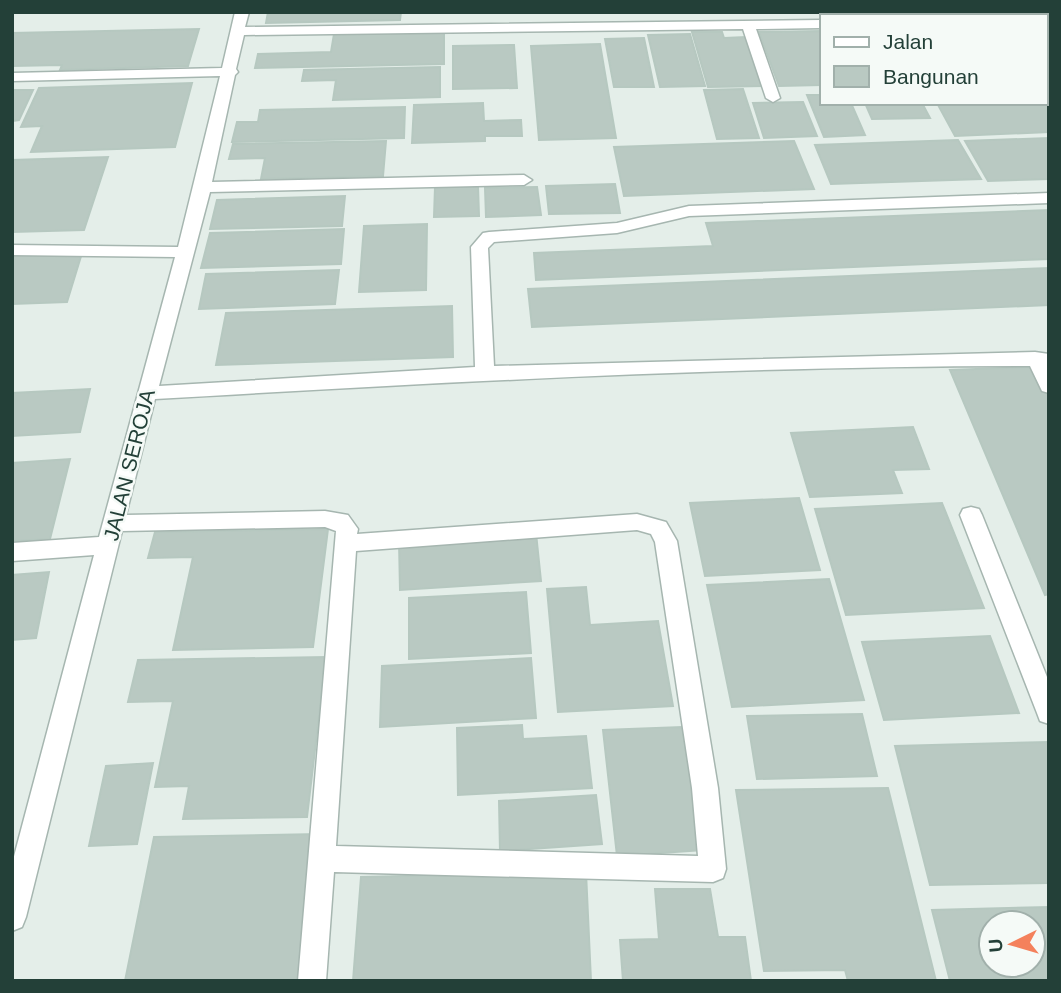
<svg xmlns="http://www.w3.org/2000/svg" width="1061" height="993" font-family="Arial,sans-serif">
<rect width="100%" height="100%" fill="#e4eee9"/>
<!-- building -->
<g fill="#b9c9c2" stroke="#b6c8c0" stroke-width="2" fill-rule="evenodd">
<path d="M268,12H401L400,20L266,23Z"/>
<path d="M199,29L188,66L60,70L62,65L12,66V33Z"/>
<path d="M444,31V64L255,68L258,54L331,52L334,34Z"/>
<path d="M821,31V85L779,86L759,32Z"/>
<path d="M692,32H722L724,38L746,37L763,86L708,87Z"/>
<path d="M690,34L705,86L660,87L648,35Z"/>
<path d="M644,38L654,87H614L605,39Z"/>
<path d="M600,44L616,138L539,140L531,46Z"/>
<path d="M514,45L517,88L453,89V46Z"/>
<path d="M440,67V97L333,100L336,80L302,81L304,70Z"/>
<path d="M192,83L175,147L31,152L42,126L21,127L39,88Z"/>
<path d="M743,89L759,138L717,139L704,90Z"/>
<path d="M12,90H33L19,120L12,121Z"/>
<path d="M1045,94H1049V132L955,136L937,103H1045Z"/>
<path d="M807,95H821V103H851L865,135L824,137Z"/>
<path d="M803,102L817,136L764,138L753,103Z"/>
<path d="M483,103L484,121L521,120L522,136H485V141L412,143L414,105Z"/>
<path d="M865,103H922L930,118L872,119Z"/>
<path d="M405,107L404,138L232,142L237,122H258L260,110Z"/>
<path d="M1049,138V179L988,181L965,141Z"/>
<path d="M958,140L981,179L831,184L815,145Z"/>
<path d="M386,141L383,176L261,179L265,158L229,159L233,144Z"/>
<path d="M794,141L814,189L624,196L614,147Z"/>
<path d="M108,157L84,230L12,232V160Z"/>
<path d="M615,184L620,213L549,214L546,186Z"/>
<path d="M478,186L479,216L434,217L435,187Z"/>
<path d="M537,187L541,215L486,217L485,188Z"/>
<path d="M345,196L342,226L210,229L217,200Z"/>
<path d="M1049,210V259L536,280L534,253L713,246L706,223Z"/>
<path d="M427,224L426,290L359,292L364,226Z"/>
<path d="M344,229L341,264L201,268L210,233Z"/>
<path d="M82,253L67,302L12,304V256Z"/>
<path d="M1049,268V305L532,327L528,289Z"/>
<path d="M339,270L335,304L199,309L206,274Z"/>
<path d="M452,306L453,357L216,365L226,313Z"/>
<path d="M1034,367L1049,397V594L1045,595L950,370Z"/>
<path d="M90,389L80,432L12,436V393Z"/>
<path d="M913,427L929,469L893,470L902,493L810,497L791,433Z"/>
<path d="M70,459L50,539L12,541V463Z"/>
<path d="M799,498L820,570L705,576L690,503Z"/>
<path d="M942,503L984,608L846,615L815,509Z"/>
<path d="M328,529L313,647L173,650L193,557L148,558L155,532Z"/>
<path d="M536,533L541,581L400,590L399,541Z"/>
<path d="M49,572L36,638L12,640V575Z"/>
<path d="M829,579L864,700L732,707L707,585Z"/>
<path d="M586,587L590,625L658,621L673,706L558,712L547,589Z"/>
<path d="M526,592L531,653L409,659V598Z"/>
<path d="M990,636L1019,713L884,720L862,642Z"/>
<path d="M326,657L307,817L183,819L189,786L155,787L173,701L128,702L138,660Z"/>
<path d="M531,658L536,718L380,727L382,666Z"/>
<path d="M862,714L877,776L757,779L747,716Z"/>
<path d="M522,725L523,739L586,736L592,788L458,795L457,728Z"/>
<path d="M682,727L703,850L617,856L603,730Z"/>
<path d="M1049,742V883L930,885L895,746Z"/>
<path d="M153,763L137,844L89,846L106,766Z"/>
<path d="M888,788L936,981H848L845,970L764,971L736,790Z"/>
<path d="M596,795L602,844L500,851L499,801Z"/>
<path d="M320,834L305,981H125L154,837Z"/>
<path d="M586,872L591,981H353L361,877Z"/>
<path d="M655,889H710L718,937H745L751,981H623L620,940L659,939Z"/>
<path d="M1049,907V981H950L932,910ZM991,923H1033V965H991Z"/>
</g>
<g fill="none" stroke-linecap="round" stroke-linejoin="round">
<!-- minor casing -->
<g stroke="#a6b6b0" stroke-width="3">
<g id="minor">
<path d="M235,12H249L245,27L821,20V28L756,29L780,98L773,102L766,98L743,29L244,35L236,69L238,72L235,75L212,182L524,175L532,180L524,185L210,192L159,386L475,367L471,247L483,233L489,232L617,223L689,206L1049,193V203L689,216L617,233L494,242L488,248L494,366L1035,352L1049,354V393L1042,391L1030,366C738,366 446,382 155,399L126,515L325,511L348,515L358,529L357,534L637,514L666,522L677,541L718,788L726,869L723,878L713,882L334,872L326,981H298L336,531L325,527L122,531L26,917L22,927L12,931V864L94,555L12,561V543L99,537L175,257L12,255V245L178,247L220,76L12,81V73L222,68ZM637,530L651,534L655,542L692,788L698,856L336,846L356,551Z"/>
<rect x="1045" y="17" width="4" height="8"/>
<rect x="1045" y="75" width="4" height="8"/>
<path d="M971,507L979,509L982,515L1049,682V724L1040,721L1037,713L960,515L963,509Z"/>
</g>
</g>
<!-- minor -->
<use href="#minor" fill="#fff" fill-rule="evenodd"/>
</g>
<g text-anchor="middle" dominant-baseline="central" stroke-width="5" stroke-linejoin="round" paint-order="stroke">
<!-- street labels -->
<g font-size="21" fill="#234038" stroke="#f5faf7">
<text transform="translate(129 465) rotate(-76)">JALAN SEROJA</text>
</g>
</g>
<!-- border -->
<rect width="1061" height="993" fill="none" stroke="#234038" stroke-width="28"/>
<!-- legend -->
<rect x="820" y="14" width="228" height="91" fill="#f5faf7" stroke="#a1b0ab" stroke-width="2"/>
<rect x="834" y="37" width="35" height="10" fill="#ffffff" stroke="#a1b0ab" stroke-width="2"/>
<text x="883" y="49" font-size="21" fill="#234038">Jalan</text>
<rect x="834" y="66" width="35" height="21" fill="#b9c9c2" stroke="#a1b0ab" stroke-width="2"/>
<text x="883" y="84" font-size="21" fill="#234038">Bangunan</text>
<!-- north arrow -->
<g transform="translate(1012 944) rotate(265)"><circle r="33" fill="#f5faf7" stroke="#a1b0ab" stroke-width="2"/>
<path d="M0-5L12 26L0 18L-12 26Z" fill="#f4815c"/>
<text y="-10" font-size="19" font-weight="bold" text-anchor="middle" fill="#234038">U</text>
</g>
</svg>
